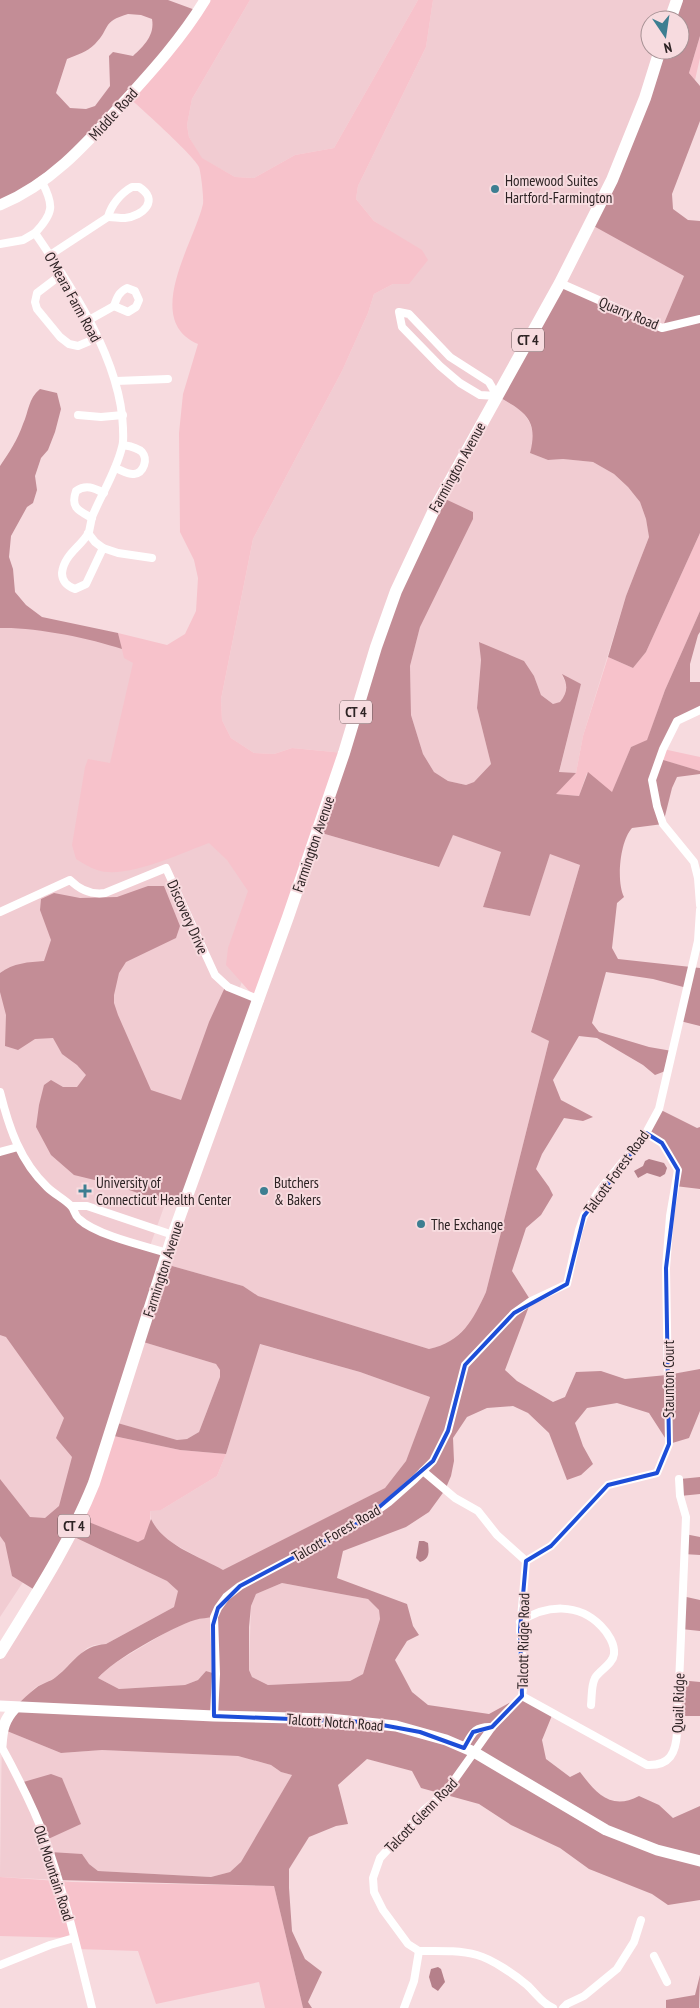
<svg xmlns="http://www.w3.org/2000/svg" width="700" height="2008" font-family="'PT Sans Narrow',sans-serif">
<rect width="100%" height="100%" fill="#f7dbdf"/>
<!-- built -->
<g fill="#f1ccd2">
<path d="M250,0H418L334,148L295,155L254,178L235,177L201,158L189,137L187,125L192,99Z"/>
<path d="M433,0H677L670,20H650V50H660L645,98L684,276L662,328L497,396L522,411L530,423L534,438L530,453L548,460L563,459L593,462L614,474L628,487L640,502L646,519L649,537L626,596L583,736L576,773H559L581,684L562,675L567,686L566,695L560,703L553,704L541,695L534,676L480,642L481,660L477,708L491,764L474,782L466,785L448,781L434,772L423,754L411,715L410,666L420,627L344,753L292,748L274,754L254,753L231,738L222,720L221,699L253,539L342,371L368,313L374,294L393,284H409L385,228L374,221L356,199L358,186L426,47Z"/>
<path d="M0,611L155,653L137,740L320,779L247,966L209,1081L130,1302L52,1538L0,1617Z"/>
<path d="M318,832L438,867L453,834L501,852L483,907L530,916L550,853L580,865L531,1031L549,1041L486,1292L472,1322L457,1336L443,1346L429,1349L257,1296L243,1286L165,1264Z"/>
<path d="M140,1341L216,1364L220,1370V1377L199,1432L187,1439L177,1440L113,1422Z"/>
<path d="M259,1344L360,1372L430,1397L406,1461L385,1488L223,1571L167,1540L157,1531L151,1519L150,1510H161L217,1476L226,1454Z"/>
<path d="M70,1535L167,1581L178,1591L177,1600L174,1607L106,1644L94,1645L87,1648L55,1678L36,1687L15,1708L0,1706V1653Z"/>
<path d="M282,1583L368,1599L379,1610L380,1619L363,1674L350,1681L268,1685L252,1677L249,1670L251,1606L256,1594Z"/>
<path d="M214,1617L216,1674L206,1671L198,1680L185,1685L119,1689L98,1678L110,1666L170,1630L196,1619Z"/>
<path d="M2,1729L61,1753L102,1750L238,1756L271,1765L281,1772L292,1775L241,1863L230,1872L211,1877L98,1871L89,1864L59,1880L0,1877Z"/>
</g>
<!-- green -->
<g fill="#f7c2cb">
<path d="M205,0H250L192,99L187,125L189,137L202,158L235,177L254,178L295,155L334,148L418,0H433L426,47L358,186L356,199L374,221L422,250L428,260L409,284H393L374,294L368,313L342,371L253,539L221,699L222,720L231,738L254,753L274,754L292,748L344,753L259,1002L226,965L228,948L248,891L227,860L209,843C181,853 126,880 97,870C90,868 83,863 76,859L72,845L85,767L88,759L110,763L133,663L124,658L118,633L167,645L185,634L196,611L198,578L194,560L180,532L179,433L183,394L198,344C142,320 194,243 203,204C204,198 201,173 199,167C196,158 139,106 128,97Z"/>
<path d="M700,36V58L695,80L689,73Z"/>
<path d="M700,533V611L665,690L647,741L631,747L612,793L587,773L579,796L555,794L576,773L583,736L608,657L633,668L646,652Z"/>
<path d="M663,749L700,757V771L659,759Z"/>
<path d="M109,1435L180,1450L226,1454L217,1476L161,1510L150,1511C151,1521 149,1530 144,1540L138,1542L78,1518Z"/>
<path d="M0,1877L72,1882L274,1886L303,2008H265L259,1982L156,2004L138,1951L77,1949L74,1938L0,1936Z"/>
</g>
<!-- forest -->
<g fill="#c38d96" fill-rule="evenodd">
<path d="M0,0H168L198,11L87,143L0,205ZM128,14L141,15L152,19C155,35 144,46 133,56L113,52L109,56L110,86L95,106L86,109L70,108L56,93L67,59C77,55 87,52 95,44C111,28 101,22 128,14Z"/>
<path d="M677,0H700V36L689,73L700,86V121L672,194L673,209L688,220L700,221V533L646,652L633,668L608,657L626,596L649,537L646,519L640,502L628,487L614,474L593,462L563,459L548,460L530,453C539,419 524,411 497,396L560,283L662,328L684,276L590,224L660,50H680V20H670Z"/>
<path d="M40,389L57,393L61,409L55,432L48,450L41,458L35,476L37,490L33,503L27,507L11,536L9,557L13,569L15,592L26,605L42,617L118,633L122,649C89,638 35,627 0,628V466C9,453 18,439 23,424C29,411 28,399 40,389Z"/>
<path d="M441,497L473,512V519L420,627L410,666L411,715L423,754L434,772L448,781L466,785L474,782L491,764L477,708L481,660L479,642L524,661L534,676L541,695L553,704L560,702C568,692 568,685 562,674L581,684L559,772L576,773L556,794L579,796L588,772L612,792L631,747L647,740L665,690L700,611V632L698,635L690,664V682H700V710L677,721L660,759L700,771V774L677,777L672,788L663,824L632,828C620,841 616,881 624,897L617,903L612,948L618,959L700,968V1026L680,1021L687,988L653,979L606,972L592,1023L599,1032L649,1047L672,1051L668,1070L655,1075L643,1065L597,1038L579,1036L553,1080L561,1100L593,1117L583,1121L564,1118L542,1154L536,1169L549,1187L553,1195L541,1215L526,1228L512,1271L531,1301L505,1370L517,1381L553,1402L565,1397L576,1372L601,1371L625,1379L667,1375L700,1369V1411L689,1438L669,1444L649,1413L617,1403L587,1408L575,1423L583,1446L593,1464L581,1475L567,1480L549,1433L528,1413L513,1406L487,1408L467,1417L453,1438L454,1461L451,1476L445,1490L429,1512L406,1527L343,1551L337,1578L407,1604L413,1626L419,1635L407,1641L395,1660L412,1692L428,1705L489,1714L522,1696L553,1713L542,1740L546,1759L570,1777L580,1772C596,1793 611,1811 639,1796L659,1805L673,1818L700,1806V1900L668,1905L652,1894L589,1869L560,1848L511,1825L479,1804L421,1788L412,1771L367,1759L338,1785L348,1824L336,1826L309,1837L289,1869V1888L292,1931L305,1959L322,1972L308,2002L312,2008H303L274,1886L59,1880L50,1852L82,1854L89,1864L98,1871L211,1877L230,1872L241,1862L292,1775L281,1772L271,1765L238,1756L102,1750L61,1753L2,1729C8,1713 22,1699 36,1688C42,1683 50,1682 56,1677C74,1663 80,1646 106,1644L174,1607L178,1591L167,1581L70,1535L38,1592L12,1576L5,1543L0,1536V1479L30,1517L45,1518L59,1506L72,1457L56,1438L64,1418L6,1337L0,1335V1152L18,1149L81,1222L168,1253L165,1264L243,1286L258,1296L429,1349C462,1342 473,1320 486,1292L549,1041L531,1032L580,865L550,854L530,916L483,907L501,852L453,835L439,867L318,832L376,647ZM140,1341L216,1364L220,1370V1377L199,1432L187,1439L177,1440L114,1422ZM260,1344L360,1372L430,1397L406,1461L385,1488L223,1570C199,1556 164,1546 151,1519L144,1539L138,1542L79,1518L109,1435L180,1450L226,1454ZM282,1583L368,1599L379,1610L380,1619L363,1674L350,1681L268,1685L252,1677L249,1670V1627L251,1606L256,1594ZM214,1617L216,1674L206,1671L198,1680L185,1685L119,1689L98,1678C113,1660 172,1627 195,1620C201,1618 208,1618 214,1617Z"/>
<path d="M148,886H164L180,926L176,938L126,962L119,973L114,995V1003L118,1015L151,1090L181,1100L209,1022L226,985L259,1002L183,1208L111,1184L74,1175L51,1155L36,1127L39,1105L44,1085L51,1080L63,1087H77L86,1075L77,1065L62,1054L53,1038L35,1039L18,1050L5,1046L6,1015L0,992V973C13,963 29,962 44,961L51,940L40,910L41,899L54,893L80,898L117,897Z"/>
<path d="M659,1109L697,1128L700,1127V1189L675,1186L678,1170L662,1143L646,1133Z"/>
<path d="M700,1477V1494L680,1496V1479Z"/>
<path d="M685,1534L700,1537V1555L683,1554Z"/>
<path d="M682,1596L700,1600V1631L681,1629Z"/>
<path d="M679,1680L700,1682V1716H678Z"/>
<path d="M51,1774L62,1778L81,1824L46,1840L20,1783Z"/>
<path d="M700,1975L699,2008H666V2000L695,1995Z"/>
</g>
<!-- water -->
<g fill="#b5808a">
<path d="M649,1159L664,1163L667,1168L665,1174L660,1177L647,1173L638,1178L634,1171L643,1166L645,1161Z"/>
<path d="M419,1541H424L428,1543C429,1552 430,1559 420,1562L416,1558Z"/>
<path d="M438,1967L441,1969L445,1982L438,1991L432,1987L429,1977L431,1969Z"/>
</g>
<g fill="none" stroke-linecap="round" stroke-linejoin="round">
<!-- street -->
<g stroke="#fff" stroke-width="8">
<path d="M42,182C54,205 54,213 35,233C72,287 121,361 123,428C123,434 124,441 122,447C116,472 102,493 92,517C91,522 90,527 89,532C82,546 64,554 62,573C62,582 67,586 75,589L86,584L103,548L95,542L88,533"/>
<path d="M132,187H139C160,200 143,216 125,218C119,218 113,217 108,217C111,205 121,193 132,187Z"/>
<path d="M0,244L23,240L35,233"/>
<path d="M50,255L108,217"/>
<path d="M62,274L37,293L35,302L37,309L60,337L69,344L78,346L97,338"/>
<path d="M560,283L662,328L700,319"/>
<path d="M127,288L135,291L139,300L136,307L128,312L114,306C117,297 119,292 127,288Z"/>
<path d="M399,312L409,314L450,357L489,382L497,396L480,395L460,383L440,366L402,327Z"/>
<path d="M89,320L114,306"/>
<path d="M116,381L168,379"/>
<path d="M78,415L101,417L123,415"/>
<path d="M115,468C121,470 128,475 134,474C144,473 148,459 142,452C137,447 129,446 123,445"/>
<path d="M92,518C79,511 70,508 76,491C86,484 94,488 104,493"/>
<path d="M103,548L118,553L152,558"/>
<path d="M700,710L677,721L663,749L652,780L657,806L663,824L694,862L698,878L700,905"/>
<path d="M0,912L70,880C80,890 91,895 105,893L166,868L215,975L228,987L260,1000"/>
<path d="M0,1092C9,1128 20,1161 47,1187C54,1194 66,1200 71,1206C75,1210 74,1215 79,1219C96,1235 144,1246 168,1253"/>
<path d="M0,1152L18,1147"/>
<path d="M72,1206H87L173,1235"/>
<path d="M423,1471L455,1498L478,1511L497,1535L526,1561"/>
<path d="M526,1561L520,1630L524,1680L522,1696L492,1727L445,1793L425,1809L380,1858L373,1878L374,1892L383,1910L408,1944L419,1951C438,1951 459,1950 477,1955C492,1959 515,1975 527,1985C536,1993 541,2003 553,2008"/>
<path d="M526,1561L551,1546L608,1485L657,1473L669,1444L666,1268L670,1216L678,1170L662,1143L646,1133"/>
<path d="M520,1622C546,1604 579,1603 601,1626C608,1633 615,1644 614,1654C613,1664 600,1670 595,1678C591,1686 592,1696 591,1705"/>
<path d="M522,1696L647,1765C670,1766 676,1753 677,1732L686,1517L680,1496L679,1479"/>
<path d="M214,1716L216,1674L214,1617L218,1608L226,1597L240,1586L364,1520L389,1502L415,1479L433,1461L448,1431L465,1365L514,1313L531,1301L567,1284L579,1230L584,1216L598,1192L646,1133L659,1109L698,941L700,910"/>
<path d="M0,1744C17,1775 34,1808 46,1841C65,1895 78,1952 92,2008"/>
<path d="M464,1748C472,1734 474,1726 492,1727"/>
<path d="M654,1956L667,1982"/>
<path d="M0,1965L50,1945L74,1938"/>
<path d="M404,2008L414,1981L419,1951"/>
<path d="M563,2008L567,2004L584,1996L617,1969L634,1942L641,1920"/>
</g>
<!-- secondary -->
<g stroke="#fff" stroke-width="11">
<path d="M0,205C51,184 86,144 122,104C152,71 182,38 205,0"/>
<path d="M0,1706L214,1716L329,1719L396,1726L446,1740L474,1752L606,1830L657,1850L700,1861"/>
<path d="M1,1746C2,1729 4,1720 15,1708"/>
</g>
<!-- primary -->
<g stroke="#fff" stroke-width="12">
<path d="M670,20L677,0"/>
<path d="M0,1653C34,1598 70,1543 94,1483L173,1235L288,917L344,753L376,647L396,591L434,510L560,283L612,180L645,98L660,50"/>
</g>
</g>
<!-- marked area -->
<path fill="none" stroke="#1d4ed8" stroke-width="4" stroke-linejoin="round" d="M646,1133L662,1143L678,1170L666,1268L669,1444L657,1473L608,1485L551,1546L526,1561L520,1630L522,1696L492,1727L473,1732L464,1748L420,1732L366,1722L214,1716L213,1625L218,1608L240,1586L364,1520L433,1461L448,1431L465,1365L514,1313L567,1284L584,1216Z"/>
<!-- markers -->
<g fill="#3d7e91" stroke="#f7dbdf" stroke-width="2">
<circle cx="495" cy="189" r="5"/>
<path d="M82.5 1183.5h5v5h5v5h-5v5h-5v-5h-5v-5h5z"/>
<circle cx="264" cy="1191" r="5"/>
<circle cx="421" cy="1224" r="5"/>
</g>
<g text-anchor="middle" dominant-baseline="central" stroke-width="4" stroke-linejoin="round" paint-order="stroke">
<!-- shield labels -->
<g fill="#f7dbdf" stroke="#6a5a5c" stroke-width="1">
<rect x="512" y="328.5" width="32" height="23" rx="4"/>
<rect x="340" y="700.5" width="32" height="23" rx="4"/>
<rect x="58" y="1514.5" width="32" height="23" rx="4"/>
</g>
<g font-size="14" font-weight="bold" fill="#2d2324">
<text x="528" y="340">CT 4</text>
<text x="356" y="712">CT 4</text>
<text x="74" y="1526">CT 4</text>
</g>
<!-- street labels -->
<g font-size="15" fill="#2d2324" stroke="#f7dbdf">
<text transform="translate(113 114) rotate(-48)">Middle Road</text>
<text transform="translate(73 297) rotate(61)">O'Meara Farm Road</text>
<text transform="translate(629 313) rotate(22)">Quarry Road</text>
<text transform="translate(457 467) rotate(-61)">Farmington Avenue</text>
<text transform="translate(313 844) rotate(-71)">Farmington Avenue</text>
<text transform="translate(188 917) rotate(66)">Discovery Drive</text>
<text transform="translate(616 1172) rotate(-54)">Talcott Forest Road</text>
<text transform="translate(163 1269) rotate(-72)">Farmington Avenue</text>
<text transform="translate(668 1379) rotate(-90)">Staunton Court</text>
<text transform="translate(336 1533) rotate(-30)">Talcott Forest Road</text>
<text transform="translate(523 1641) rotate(-89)">Talcott Ridge Road</text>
<text transform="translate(678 1703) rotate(-88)">Quail Ridge</text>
<text transform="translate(335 1722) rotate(4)">Talcott Notch Road</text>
<text transform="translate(421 1815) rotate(-46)">Talcott Glenn Road</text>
<text transform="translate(54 1873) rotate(72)">Old Mountain Road</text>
</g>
<!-- poi labels -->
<g font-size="15" fill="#2d2324" stroke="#f7dbdf" text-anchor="start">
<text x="505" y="180">Homewood Suites<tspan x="505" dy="17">Hartford-Farmington</tspan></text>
<text x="96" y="1182">University of<tspan x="96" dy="17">Connecticut Health Center</tspan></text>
<text x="274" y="1182">Butchers<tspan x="274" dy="17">&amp; Bakers</tspan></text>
<text x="431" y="1224">The Exchange</text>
</g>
</g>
<!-- north arrow -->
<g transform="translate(665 35) rotate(167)"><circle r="24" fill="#f7dbdf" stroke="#a69194"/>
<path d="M0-4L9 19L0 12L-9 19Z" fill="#3d7e91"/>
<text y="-8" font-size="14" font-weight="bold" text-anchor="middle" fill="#2d2324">N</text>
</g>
</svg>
